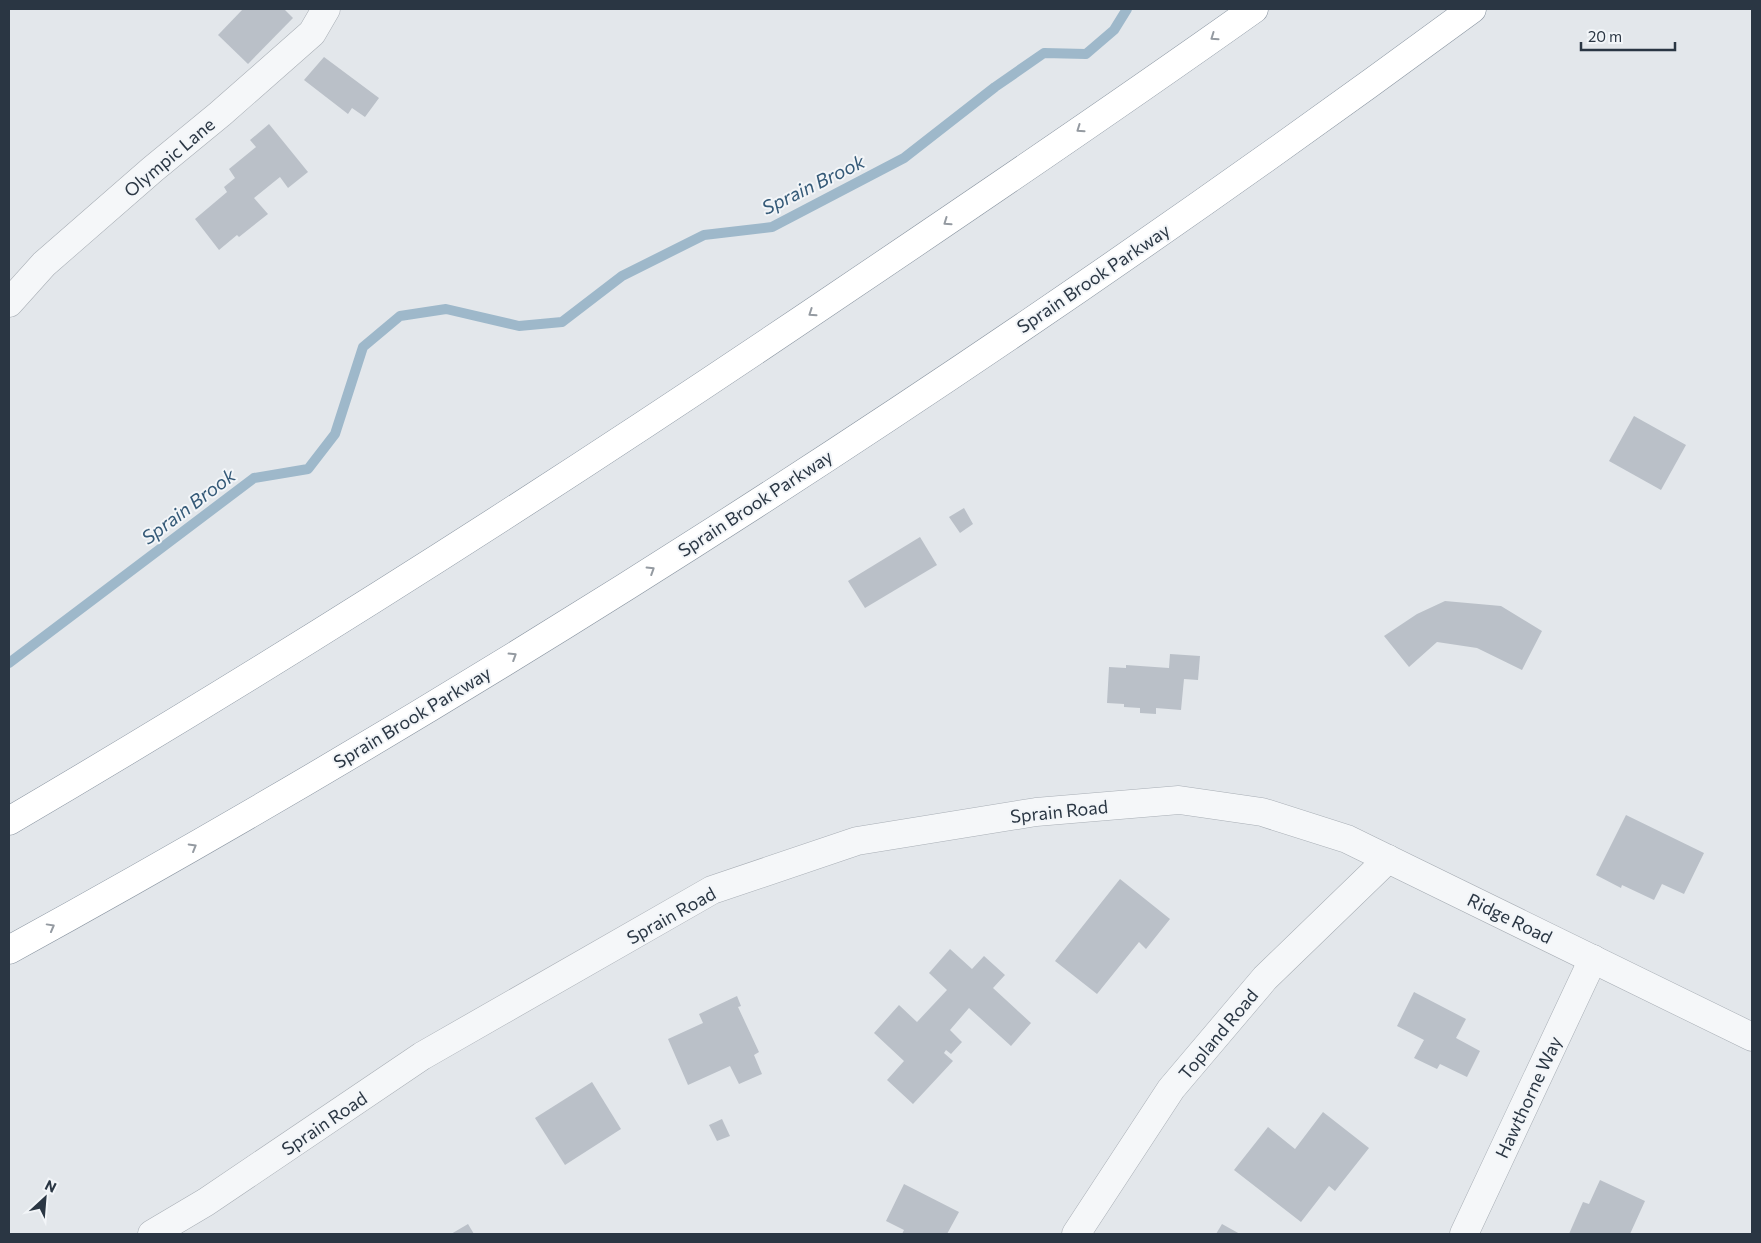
<svg xmlns="http://www.w3.org/2000/svg" width="1761" height="1243" font-family="Commissioner,sans-serif">
<rect width="100%" height="100%" fill="#e3e7eb"/>
<g fill="none" stroke-linecap="round" stroke-linejoin="round">
<!-- stream -->
<path stroke="#9eb8ca" stroke-width="10" d="M9,663L254,478L308,469L335,434L363,347L400,316L446,309L519,326L562,322L622,276L704,235L772,227L904,158L995,87L1044,53L1086,54L1114,30L1127,9"/>
</g>
<!-- building -->
<g fill="#bac0c8">
<path d="M243,9H284L293,18L248,64L218,35Z"/>
<path d="M324,57L379,98L365,117L352,108L348,114L304,80Z"/>
<path d="M269,124L308,172L288,188L280,177L254,198L268,214L239,237L237,235L219,250L195,219L227,192L224,187L235,178L229,169L256,147L250,140Z"/>
<path d="M1634,416L1686,445L1661,490L1609,461Z"/>
<path d="M964,508L973,524L960,533L949,517Z"/>
<path d="M920,537L937,565L865,608L848,581Z"/>
<path d="M1445,601L1501,606L1542,631L1522,670L1477,648L1437,642L1409,667L1384,636L1417,614Z"/>
<path d="M1170,654L1200,656L1198,680L1184,679L1181,710L1156,708V714L1140,713V708L1124,707V704L1107,703L1109,667L1126,668V665L1169,668Z"/>
<path d="M1626,815L1704,853L1684,894L1662,884L1654,900L1622,885L1621,888L1596,875Z"/>
<path d="M1120,879L1170,919L1146,949L1139,942L1097,994L1055,961Z"/>
<path d="M950,949L972,969L984,956L1005,975L993,988L1031,1023L1011,1046L969,1008L950,1030L962,1042L951,1054L946,1050L944,1053L953,1061L913,1104L887,1080L904,1061L874,1033L899,1005L917,1022L947,990L929,973Z"/>
<path d="M1414,992L1466,1019L1456,1038L1480,1051L1467,1077L1440,1064L1437,1069L1414,1058L1424,1040L1397,1026Z"/>
<path d="M737,996L741,1006L738,1007L759,1052L754,1055L762,1074L739,1084L730,1066L688,1085L668,1039L703,1023L699,1014Z"/>
<path d="M592,1082L621,1129L565,1165L535,1118Z"/>
<path d="M1323,1112L1369,1148L1335,1191L1329,1186L1301,1222L1234,1170L1268,1127L1295,1149Z"/>
<path d="M722,1119L730,1136L717,1141L709,1125Z"/>
<path d="M1600,1180L1645,1201L1630,1234H1569L1583,1202L1589,1204Z"/>
<path d="M904,1184L959,1212L947,1234H902L904,1230L886,1221Z"/>
<path d="M468,1224L474,1234H451Z"/>
<path d="M1222,1224L1240,1234H1216Z"/>
</g>
<g fill="none" stroke-linecap="round" stroke-linejoin="round">
<!-- minor casing -->
<g stroke="#a8aeb5" stroke-width="29">
<g id="minor">
<path d="M9,303L44,264L153,169L220,114L312,33L326,9"/>
<path d="M152,1234L206,1202L422,1056L712,890L857,841L1036,812L1179,800L1262,812L1347,839L1752,1037"/>
<path d="M1076,1234L1171,1089L1265,978L1388,859"/>
<path d="M1464,1234L1593,959"/>
</g>
</g>
<!-- highway casing -->
<g stroke="#8a95a1" stroke-width="29">
<g id="highway">
<path d="M9,821C290,656 565,480 835,297C976,202 1116,107 1254,9"/>
<path d="M9,950C517,671 1005,353 1472,9"/>
</g>
</g>
<!-- minor -->
<use href="#minor" stroke="#f5f7f9" stroke-width="28"/>
<!-- highway -->
<use href="#highway" stroke="#fff" stroke-width="28"/>
</g>
<!-- one-way arrows -->
<defs><path id="oneway-chevron" d="M-2-3.5L2.5 0L-2 3.5" fill="none" stroke-width="1.6" stroke-linecap="round" stroke-linejoin="round" transform="scale(1.25)"/></defs>
<g stroke="#949aa1">
<use href="#oneway-chevron" transform="translate(1214 37) rotate(145)"/>
<use href="#oneway-chevron" transform="translate(1080 129) rotate(145)"/>
<use href="#oneway-chevron" transform="translate(947 222) rotate(145)"/>
<use href="#oneway-chevron" transform="translate(812 313) rotate(146)"/>
<use href="#oneway-chevron" transform="translate(651 570) rotate(-32)"/>
<use href="#oneway-chevron" transform="translate(513 656) rotate(-32)"/>
<use href="#oneway-chevron" transform="translate(193 847) rotate(-30)"/>
<use href="#oneway-chevron" transform="translate(51 927) rotate(-29)"/>
</g>
<g text-anchor="middle" dominant-baseline="central" stroke-width="4" stroke-linejoin="round" paint-order="stroke">
<!-- street labels -->
<g font-size="18" fill="#2a3643" stroke="#f2f5f8">
<text transform="translate(169 157) rotate(-40)">Olympic Lane</text>
<text transform="translate(1093 278) rotate(-34)">Sprain Brook Parkway</text>
<text transform="translate(755 503) rotate(-33)">Sprain Brook Parkway</text>
<text transform="translate(412 717) rotate(-31)">Sprain Brook Parkway</text>
<text transform="translate(1059 811) rotate(-6)">Sprain Road</text>
<text transform="translate(671 915) rotate(-29)">Sprain Road</text>
<text transform="translate(1510 918) rotate(26)">Ridge Road</text>
<text transform="translate(1218 1034) rotate(-50)">Topland Road</text>
<text transform="translate(1528 1097) rotate(-65)">Hawthorne Way</text>
<text transform="translate(324 1123) rotate(-34)">Sprain Road</text>
</g>
<!-- water labels -->
<g font-size="19" font-style="italic" fill="#345977" stroke="#f2f5f8">
<text transform="translate(813 184) rotate(-26)">Sprain Brook</text>
<text transform="translate(188 506) rotate(-37)">Sprain Brook</text>
</g>
</g>
<!-- border -->
<rect width="1761" height="1243" fill="none" stroke="#2a3643" stroke-width="20"/>
<!-- north arrow -->
<g transform="translate(45 1198) rotate(26)" stroke="#f2f5f8" stroke-width="4" paint-order="stroke">
<path d="M0-4L9 19L0 12L-9 19Z" fill="#2a3643"/>
<text y="-8" font-size="14" font-weight="bold" text-anchor="middle" fill="#2a3643">N</text>
</g>
<!-- scale -->
<path d="M1581 42v8h94v-8" fill="none" stroke="#2a3643" stroke-width="2.5"/>
<text x="1588" y="42" font-size="15" fill="#2a3643" stroke="#f2f5f8" stroke-width="4" paint-order="stroke">20 m</text>
</svg>
